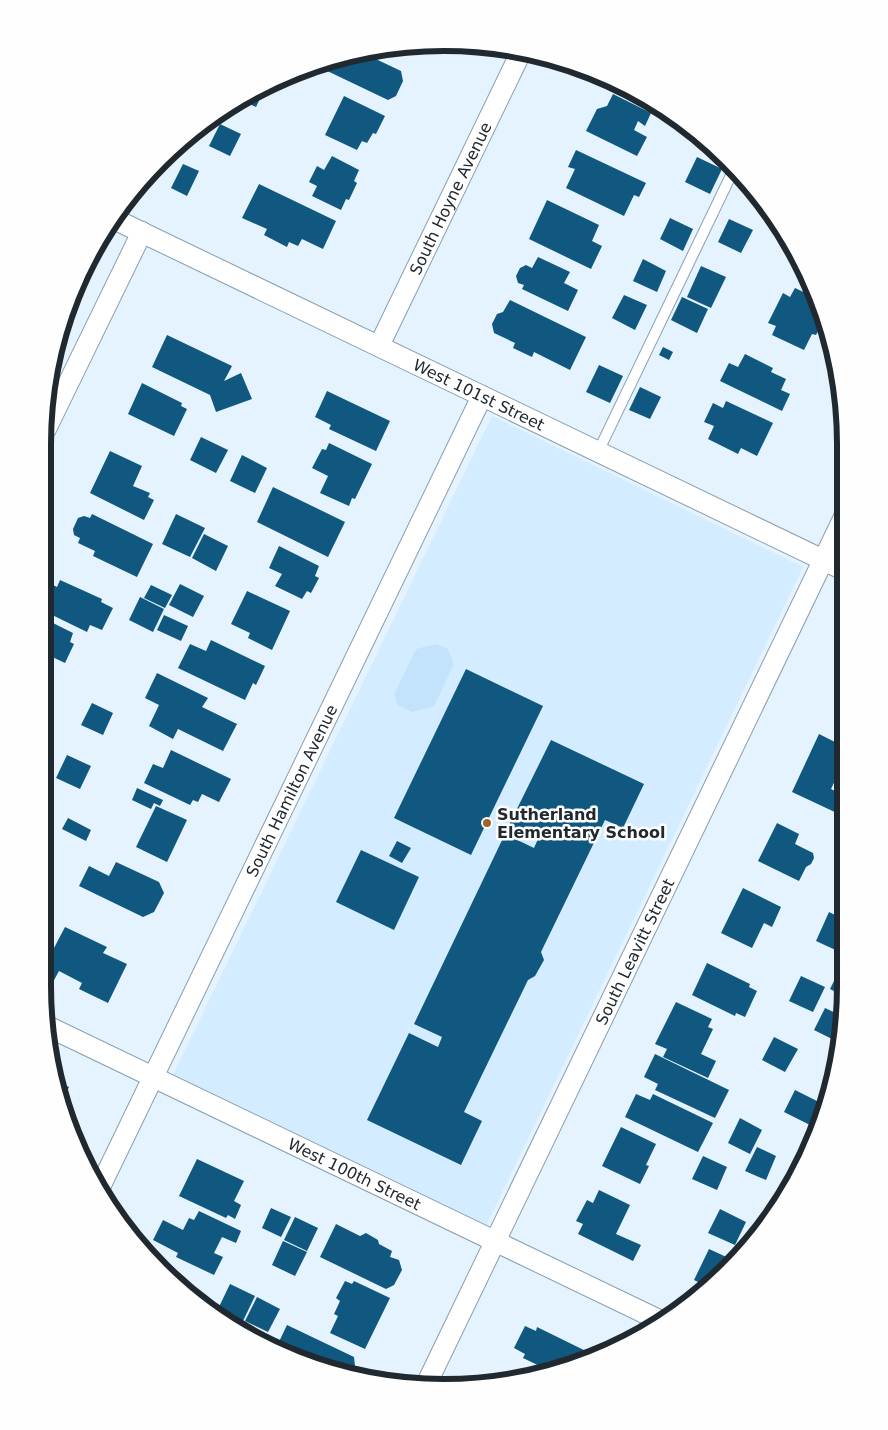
<svg xmlns="http://www.w3.org/2000/svg" width="888" height="1430" font-family="'DejaVu Sans',sans-serif">
<rect width="100%" height="100%" fill="#e4f3fe"/>
<!-- built -->
<path fill="#d3ecff" d="M492,416L803,567L486,1226L173,1075Z"/>
<!-- green -->
<path fill="#c2e3fb" d="M436,644L448,649L454,664L434,706L412,712L398,705L394,695L416,649Z"/>
<!-- building -->
<g fill="#10587f">
<path d="M420,45L418,51L408,54L392,46Z"/>
<path d="M363,53L401,71L403,81L396,96L388,100L319,67L321,62Z"/>
<path d="M610,80L621,84L640,97L609,82Z"/>
<path d="M266,86L256,107L239,99L243,96Z"/>
<path d="M613,94L651,113L645,126L638,121L634,130L647,137L637,156L586,131L597,109L607,106Z"/>
<path d="M344,96L385,116L376,134L373,133L367,143L362,141L357,150L325,135Z"/>
<path d="M220,124L241,134L230,156L209,146Z"/>
<path d="M576,150L646,183L639,197L634,195L624,216L566,188L575,169L568,167Z"/>
<path d="M332,156L359,170L354,181L357,183L349,200L346,199L341,210L312,196L317,186L309,182L317,166L324,170Z"/>
<path d="M697,157L722,169L710,194L685,182Z"/>
<path d="M183,164L199,171L187,196L171,188Z"/>
<path d="M259,184L336,221L323,249L302,239L298,246L289,242L287,247L264,235L267,229L242,218Z"/>
<path d="M547,200L599,225L592,241L602,246L591,269L529,239Z"/>
<path d="M670,218L693,229L683,251L660,239Z"/>
<path d="M729,219L753,230L741,253L718,242Z"/>
<path d="M538,257L570,272L564,283L578,290L568,311L522,289L524,285L518,283L516,276L520,268L526,265L532,268Z"/>
<path d="M643,259L666,271L657,292L633,281Z"/>
<path d="M701,266L726,277L711,308L687,297Z"/>
<path d="M795,288L814,297L824,320L816,335L812,334L804,350L772,335L776,326L768,323L783,293L790,297Z"/>
<path d="M624,295L647,305L635,330L612,318Z"/>
<path d="M682,297L708,309L697,333L671,320Z"/>
<path d="M510,300L586,337L570,370L534,352L532,357L513,348L515,343L494,333L492,324L497,314L503,312Z"/>
<path d="M167,335L232,366L224,381L241,373L252,399L216,412L210,395L152,367Z"/>
<path d="M663,347L673,352L669,360L659,355Z"/>
<path d="M745,354L773,368L771,372L786,379L781,390L790,394L782,411L720,381L729,363L738,367Z"/>
<path d="M599,365L623,376L610,403L586,392Z"/>
<path d="M142,383L182,403L181,406L187,409L174,436L128,414Z"/>
<path d="M640,387L661,397L650,419L629,410Z"/>
<path d="M327,391L390,421L376,451L329,429L331,425L315,417Z"/>
<path d="M726,401L773,423L757,456L741,448L738,454L708,439L714,426L704,422L713,403L723,408Z"/>
<path d="M201,437L228,450L216,473L190,460Z"/>
<path d="M329,443L372,464L355,499L352,498L349,506L320,493L328,476L312,468L322,449L326,450Z"/>
<path d="M110,451L142,466L133,486L150,493L148,497L154,500L144,520L90,493Z"/>
<path d="M242,455L267,468L255,493L230,481Z"/>
<path d="M273,487L345,522L328,557L257,522Z"/>
<path d="M92,514L153,544L137,577L93,556L95,551L78,543L80,538L74,535L73,529L78,518L84,516L90,518Z"/>
<path d="M176,514L205,528L190,557L162,544Z"/>
<path d="M204,534L228,546L216,571L192,558Z"/>
<path d="M279,546L319,566L315,576L319,578L311,593L307,591L302,599L275,586L282,574L269,568Z"/>
<path d="M60,580L102,599L101,602L113,608L102,630L90,625L87,632L46,612L49,605L45,602V592L49,583L57,587Z"/>
<path d="M180,584L204,596L193,617L169,605Z"/>
<path d="M151,585L172,595L165,608L144,598Z"/>
<path d="M247,591L290,611L272,650L248,638L250,633L231,624Z"/>
<path d="M140,597L164,609L153,632L129,620Z"/>
<path d="M164,615L188,626L181,641L157,630Z"/>
<path d="M45,619L73,633L70,642L74,644L65,663L44,653Z"/>
<path d="M211,640L265,666L256,685L253,683L245,700L178,668L190,644L206,651Z"/>
<path d="M466,669L543,706L471,855L394,818Z"/>
<path d="M157,673L208,698L202,707L237,724L223,751L178,729L173,739L149,726L159,705L145,698Z"/>
<path d="M92,703L113,713L103,735L81,725Z"/>
<path d="M819,734L843,746V764L831,789L843,795V805L839,814L792,792Z"/>
<path d="M551,740L644,784L623,828L605,820L541,952L544,960L535,976L528,980L464,1112L482,1121L461,1165L367,1120L409,1033L438,1047L442,1037L414,1024L505,834L534,848L538,839L509,825Z"/>
<path d="M171,750L231,779L219,802L202,794L198,802L193,800L190,805L144,783L153,764L163,768Z"/>
<path d="M67,755L91,766L80,789L56,778Z"/>
<path d="M137,788L163,800L160,806L154,803L151,809L132,800Z"/>
<path d="M156,806L187,820L167,862L136,847Z"/>
<path d="M68,818L91,830L86,841L62,829Z"/>
<path d="M777,823L799,834L795,844L813,853L814,858L811,864L806,867L799,881L758,861Z"/>
<path d="M43,840L53,845L43,866Z"/>
<path d="M397,841L411,848L402,863L389,856Z"/>
<path d="M361,850L419,877L394,930L336,902Z"/>
<path d="M116,862L159,882L164,893L154,912L143,917L79,886L89,866L109,876Z"/>
<path d="M743,888L781,907L772,927L764,923L752,948L721,933Z"/>
<path d="M829,912L843,919L842,953L816,941Z"/>
<path d="M65,927L107,947L103,953L127,964L108,1003L79,989L82,983L59,971L53,982L43,977V942L54,948Z"/>
<path d="M707,963L750,984L749,987L757,991L745,1017L736,1013L735,1016L692,995Z"/>
<path d="M841,967L842,968V995L830,989Z"/>
<path d="M801,976L825,987L813,1012L789,1001Z"/>
<path d="M676,1002L712,1019L708,1027L713,1029L701,1054L716,1061L708,1078L663,1057L667,1049L655,1044Z"/>
<path d="M825,1008L842,1016V1030L836,1041L814,1030Z"/>
<path d="M774,1037L798,1049L785,1072L762,1060Z"/>
<path d="M655,1054L729,1090L715,1118L655,1090L658,1084L644,1077Z"/>
<path d="M58,1082L69,1087L62,1102Z"/>
<path d="M795,1090L821,1103L810,1125L784,1112Z"/>
<path d="M636,1094L650,1100L653,1094L713,1123L698,1152L625,1117Z"/>
<path d="M740,1118L762,1130L750,1154L728,1143Z"/>
<path d="M621,1127L656,1144L646,1165L649,1166L640,1184L602,1166Z"/>
<path d="M757,1147L776,1156L766,1180L745,1171Z"/>
<path d="M703,1156L727,1167L717,1190L692,1179Z"/>
<path d="M197,1159L244,1181L234,1201L241,1205L235,1219L228,1215L226,1218L179,1196Z"/>
<path d="M599,1190L630,1205L616,1234L641,1245L633,1261L578,1234L583,1224L576,1221L587,1200L593,1203Z"/>
<path d="M271,1208L291,1217L281,1237L262,1228Z"/>
<path d="M720,1209L746,1222L735,1245L708,1233Z"/>
<path d="M199,1211L241,1231L236,1243L222,1237L214,1253L223,1257L214,1275L176,1257L178,1253L153,1240L163,1220L183,1230L189,1218L194,1220Z"/>
<path d="M295,1217L318,1228L307,1251L284,1240Z"/>
<path d="M336,1224L360,1236L366,1233L378,1240L379,1244L392,1251L390,1257L399,1260L402,1270L394,1285L386,1289L320,1257Z"/>
<path d="M283,1241L307,1252L295,1276L272,1265Z"/>
<path d="M709,1249L733,1260L706,1286L694,1280Z"/>
<path d="M166,1271L188,1281L184,1289Z"/>
<path d="M345,1281L352,1284L354,1281L390,1298L365,1349L330,1333L338,1316L334,1314L340,1301L336,1298Z"/>
<path d="M230,1284L255,1296L242,1323L217,1311Z"/>
<path d="M257,1297L280,1309L268,1332L245,1321Z"/>
<path d="M287,1325L354,1357L355,1366L352,1372L315,1366L277,1346Z"/>
<path d="M525,1326L536,1331L537,1327L594,1355L573,1366L548,1370L523,1358L525,1354L514,1348Z"/>
</g>
<g fill="none" stroke-linecap="round" stroke-linejoin="round">
<!-- service casing -->
<g stroke="#879faf" stroke-width="12">
<path id="service" d="M598,452L734,169"/>
</g>
<!-- minor casing -->
<g stroke="#879faf" stroke-width="22">
<g id="minor">
<path id="s1" d="M114,219L844,570"/>
<path id="s2" d="M379,346L521,52"/>
<path d="M46,429L142,232"/>
<path id="s3" d="M49,1027L659,1320"/>
<path id="s4" d="M101,1185L482,396"/>
<path id="s5" d="M426,1385L844,517"/>
</g>
</g>
<!-- service -->
<use href="#service" stroke="#fff" stroke-width="10"/>
<!-- minor -->
<use href="#minor" stroke="#fff" stroke-width="20"/>
</g>
<!-- markers -->
<circle fill="#a3642c" stroke="#fefefe" stroke-width="2" cx="487" cy="823" r="5"/>
<g text-anchor="middle" dominant-baseline="central" stroke-width="5" stroke-linejoin="round" paint-order="stroke">
<!-- street labels -->
<g font-size="16" fill="#202930" stroke="#fefefe">
<text stroke="none"><textPath href="#s2" startOffset="164">South Hoyne Avenue</textPath></text>
<text stroke="none"><textPath href="#s1" startOffset="405">West 101st Street</textPath></text>
<text stroke="none"><textPath href="#s4" startOffset="438">South Hamilton Avenue</textPath></text>
<text stroke="none"><textPath href="#s5" startOffset="481">South Leavitt Street</textPath></text>
<text stroke="none"><textPath href="#s3" startOffset="339">West 100th Street</textPath></text>
</g>
<!-- poi labels -->
<g font-size="16" font-weight="bold" fill="#202930" stroke="#fefefe" text-anchor="start">
<text x="497" y="814">Sutherland<tspan x="497" dy="18">Elementary School</tspan></text>
</g>
</g>
<!-- crop -->
<path d="M0 0H888V1430H0ZM444 51H444A393 393 0 0 1 837 444V986A393 393 0 0 1 444 1379H444A393 393 0 0 1 51 986V444A393 393 0 0 1 444 51Z" fill="#fefefe" fill-rule="evenodd"/>
<path fill="none" stroke="#202930" stroke-width="6" d="M444 51H444A393 393 0 0 1 837 444V986A393 393 0 0 1 444 1379H444A393 393 0 0 1 51 986V444A393 393 0 0 1 444 51Z"/>
</svg>
